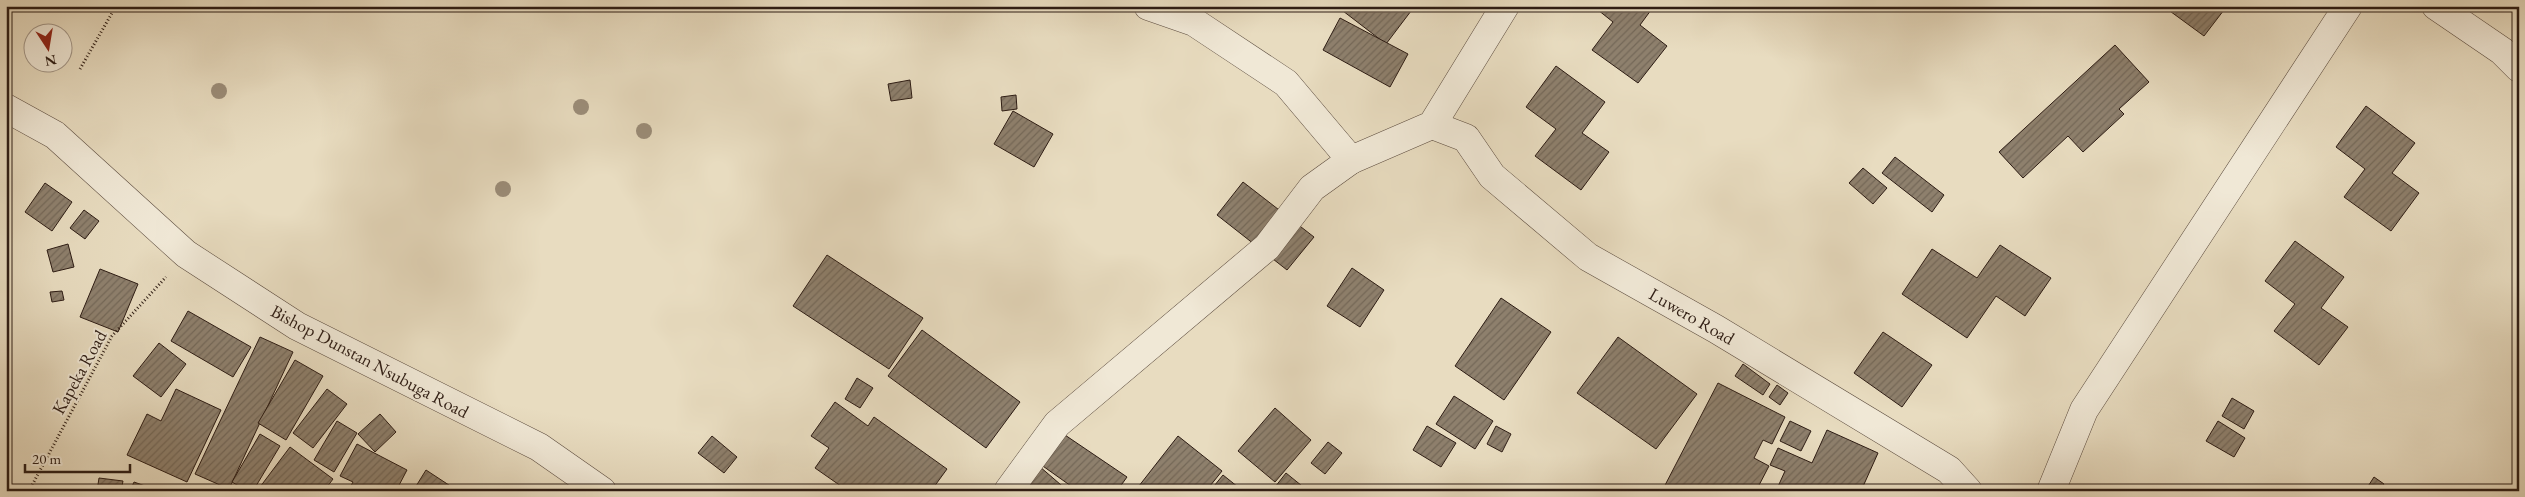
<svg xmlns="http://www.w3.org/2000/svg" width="2525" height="497" font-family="'EB Garamond',serif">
<defs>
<pattern id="building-hatch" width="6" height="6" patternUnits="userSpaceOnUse" patternTransform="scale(1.25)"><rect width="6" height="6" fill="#8e806d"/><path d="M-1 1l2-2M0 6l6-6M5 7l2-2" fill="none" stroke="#746858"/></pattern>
</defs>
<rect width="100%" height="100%" fill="#e8dcc0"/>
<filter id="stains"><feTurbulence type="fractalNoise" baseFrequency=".004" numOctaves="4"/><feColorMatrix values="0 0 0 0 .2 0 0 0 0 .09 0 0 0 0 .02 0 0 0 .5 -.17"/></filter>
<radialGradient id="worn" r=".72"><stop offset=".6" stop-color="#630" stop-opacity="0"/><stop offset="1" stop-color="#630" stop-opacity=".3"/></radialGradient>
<!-- building -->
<g fill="url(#building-hatch)" stroke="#2d1c14">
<path d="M1347,6H1405L1411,11L1386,44L1343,11Z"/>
<path d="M1593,6H1654L1640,25L1667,46L1638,83L1592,50L1613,22Z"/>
<path d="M2163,6H2227L2204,36Z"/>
<path d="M1340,18L1408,54L1390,87L1323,50Z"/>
<path d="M2115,45L2149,82L2119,109L2124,114L2083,152L2068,136L2023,178L1999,152Z"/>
<path d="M1556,66L1605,102L1582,133L1609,152L1581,190L1535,156L1556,129L1526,107Z"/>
<path d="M910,80L912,98L891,101L888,84Z"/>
<path d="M1016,95L1017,109L1002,111L1001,97Z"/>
<path d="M2366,106L2415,143L2392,173L2419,193L2391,231L2344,197L2365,169L2336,147Z"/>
<path d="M1013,111L1053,134L1034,167L994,144Z"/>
<path d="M1895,157L1944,195L1932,212L1882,173Z"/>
<path d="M1863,168L1887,188L1873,204L1849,183Z"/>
<path d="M1243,182L1314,237L1287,270L1217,215Z"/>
<path d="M45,183L72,202L52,231L25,212Z"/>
<path d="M84,210L99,221L85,239L70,228Z"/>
<path d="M2295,241L2344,277L2321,308L2348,327L2319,365L2274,331L2295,304L2265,281Z"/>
<path d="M68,244L74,267L53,272L47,250Z"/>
<path d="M2000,245L2051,278L2025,316L1996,296L1967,338L1902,294L1932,249L1977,278Z"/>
<path d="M827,255L923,318L889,369L793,306Z"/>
<path d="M1352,268L1384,290L1360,327L1327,306Z"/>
<path d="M100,269L138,284L118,332L80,317Z"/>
<path d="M62,291L64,300L52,302L50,292Z"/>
<path d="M1501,298L1551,332L1504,400L1455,366Z"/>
<path d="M188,311L251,347L233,377L171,341Z"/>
<path d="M922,330L1020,402L986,448L888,376Z"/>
<path d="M1883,332L1932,365L1902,407L1854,373Z"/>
<path d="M260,337L293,352L229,489L195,474Z"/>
<path d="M1618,337L1697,394L1656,449L1577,393Z"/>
<path d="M159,343L186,364L161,397L133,376Z"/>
<path d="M295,360L323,376L286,440L258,423Z"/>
<path d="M1743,364L1770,384L1763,395L1735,376Z"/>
<path d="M857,378L873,388L860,408L845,399Z"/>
<path d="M1718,383L1785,417L1772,444L1763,440L1754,458L1769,466L1756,491H1662Z"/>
<path d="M1777,385L1788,393L1780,405L1769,397Z"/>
<path d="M176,389L221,410L187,482L127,455L147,414L161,421Z"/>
<path d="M327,389L347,404L313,448L293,433Z"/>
<path d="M1454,396L1493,421L1475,449L1436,424Z"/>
<path d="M2232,398L2254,411L2244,429L2222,416Z"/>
<path d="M835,402L868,426L874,417L947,469L931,491H848L815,468L829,448L811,436Z"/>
<path d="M1275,408L1311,440L1275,482L1238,451Z"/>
<path d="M380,414L396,432L375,452L358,434Z"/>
<path d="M337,421L357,433L334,472L314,460Z"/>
<path d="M1790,421L1811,431L1801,451L1780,441Z"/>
<path d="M2218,421L2245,438L2234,457L2206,441Z"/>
<path d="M1427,426L1456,443L1441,467L1413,450Z"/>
<path d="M1496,426L1511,434L1502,452L1487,444Z"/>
<path d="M1827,430L1878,453L1861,491H1776L1785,471L1770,465L1778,448L1812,463Z"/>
<path d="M1062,433L1127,477L1117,491H1078L1040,464Z"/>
<path d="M260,434L280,446L253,491H247L232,482Z"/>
<path d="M712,436L737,457L724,473L698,453Z"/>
<path d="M1178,436L1222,471L1206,491H1135Z"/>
<path d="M1328,442L1342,453L1325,474L1311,463Z"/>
<path d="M357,444L407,470L396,491H348L353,482L340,476Z"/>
<path d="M290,447L333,479L324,491H257Z"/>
<path d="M1039,466L1068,491H1018Z"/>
<path d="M426,470L458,491H413Z"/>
<path d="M1286,473L1307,490L1279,491L1275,487Z"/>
<path d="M1223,475L1243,491H1210Z"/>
<path d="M2374,477L2384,484L2379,491H2365Z"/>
<path d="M99,478L123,481L121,491H97Z"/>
<path d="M134,482L159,491H130Z"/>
</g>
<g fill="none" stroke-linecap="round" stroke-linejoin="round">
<!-- minor casing -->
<g stroke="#5c4c3f" stroke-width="29">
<g id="minor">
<path d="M1148,6L1194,22L1286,83L1351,160"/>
<path d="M2436,6L2502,51L2519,68"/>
<path d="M6,108L55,135L186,254L297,326L539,447L602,491"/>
<path d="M1432,125L1466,138L1492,176L1588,257L1716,329L1949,470L1968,491"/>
<path d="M1008,491L1057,424L1267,247L1312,188L1351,160L1432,125L1505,6"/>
<path d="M2051,491L2084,410L2348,6"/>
</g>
</g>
<!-- path -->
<g stroke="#2d1c14" stroke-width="3" stroke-dasharray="1 2.5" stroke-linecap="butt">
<path d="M80,69L116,6"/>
<path d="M29,491L112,336L166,277"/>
</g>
<!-- minor -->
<use href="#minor" stroke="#f0e8d6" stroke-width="28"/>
</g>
<!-- trees -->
<g fill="#9b8d79">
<circle cx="219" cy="91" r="8"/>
<circle cx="581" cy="107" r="8"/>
<circle cx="644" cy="131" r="8"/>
<circle cx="503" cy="189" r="8"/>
</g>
<g text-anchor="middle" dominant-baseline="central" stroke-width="4" stroke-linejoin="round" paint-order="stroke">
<!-- street labels -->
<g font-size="18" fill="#2d1c14" stroke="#f0e8d6">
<text transform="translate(1692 316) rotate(30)">Luwero Road</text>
<text transform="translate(370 361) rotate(28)">Bishop Dunstan Nsubuga Road</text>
<text transform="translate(79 372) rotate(-61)">Kapeka Road</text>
</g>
</g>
<!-- margin -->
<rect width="2525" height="497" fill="none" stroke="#e8dcc0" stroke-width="25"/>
<rect x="8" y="8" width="2510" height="482" fill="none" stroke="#2d1c14" stroke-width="2.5"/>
<rect x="12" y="12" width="2500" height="472" fill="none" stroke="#2d1c14"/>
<!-- north arrow -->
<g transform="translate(48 48) rotate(168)"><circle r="24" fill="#f0e8d6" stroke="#a29688"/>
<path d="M0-4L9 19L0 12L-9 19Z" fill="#8f2418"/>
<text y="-8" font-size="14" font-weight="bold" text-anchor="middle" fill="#2d1c14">N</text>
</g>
<!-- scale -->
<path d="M25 464v8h105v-8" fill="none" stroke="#2d1c14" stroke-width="2.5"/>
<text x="32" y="464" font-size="15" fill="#2d1c14" stroke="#f0e8d6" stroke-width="4" paint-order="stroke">20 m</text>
<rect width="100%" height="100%" filter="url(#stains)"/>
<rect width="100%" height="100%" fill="url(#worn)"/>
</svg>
